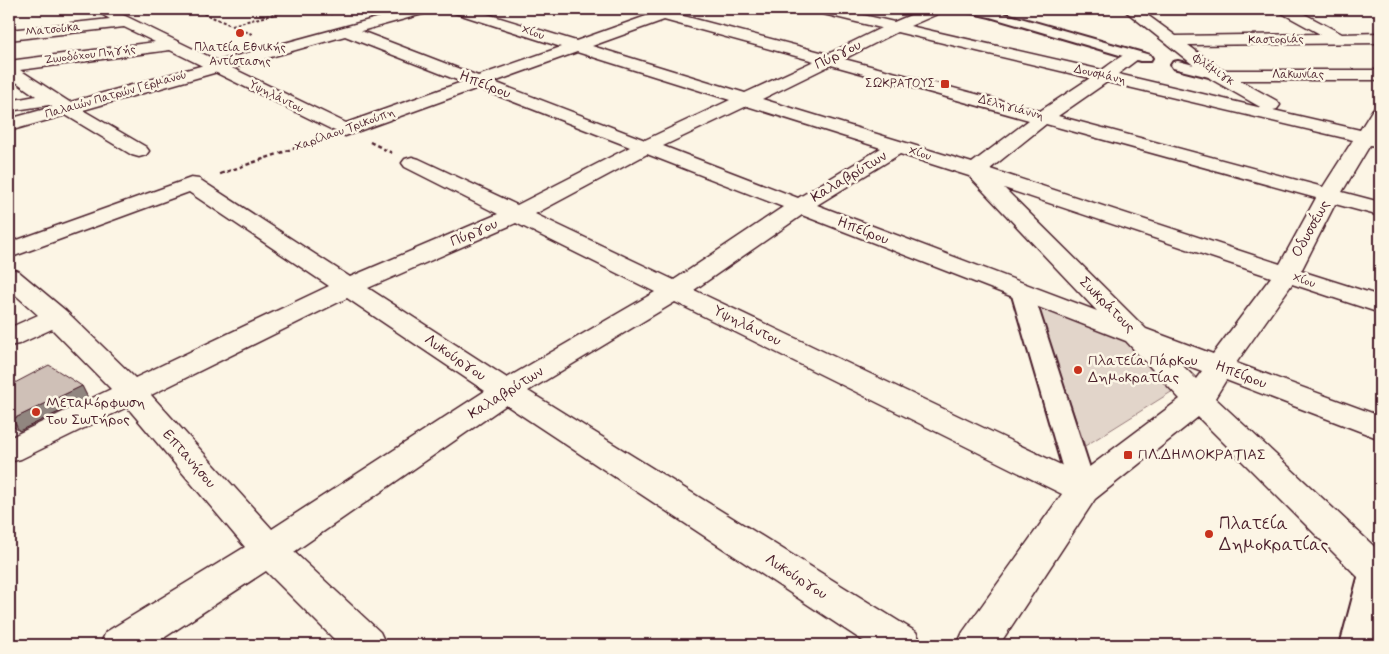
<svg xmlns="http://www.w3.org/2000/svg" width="1389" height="654" font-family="Mynerve,sans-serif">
<rect width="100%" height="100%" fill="#fcf5e5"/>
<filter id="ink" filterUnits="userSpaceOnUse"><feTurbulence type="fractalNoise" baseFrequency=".02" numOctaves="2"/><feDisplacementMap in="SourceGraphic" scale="10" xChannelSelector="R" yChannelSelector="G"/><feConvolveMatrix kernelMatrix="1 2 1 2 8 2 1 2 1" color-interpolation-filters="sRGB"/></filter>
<g filter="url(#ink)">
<!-- green -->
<path fill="#e2d5ca" stroke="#967a7a" d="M1035,302L1135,345L1176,389L1085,446Z"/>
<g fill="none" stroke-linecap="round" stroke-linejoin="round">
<!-- pedestrian casing -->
<g stroke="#4a1f2b" stroke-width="4">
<g id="pedestrian">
<path d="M961,9H983L996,11L1150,55L1152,58L1150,61H1140L990,17L963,11Z"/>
<path d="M1178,61L1222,72L1224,75L1217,79L1173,68L1171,65L1173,62Z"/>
<path d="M1022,286L1030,287L1033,292L1097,490L1093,497L1083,500L1073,497L1069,490L1011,292L1014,287Z"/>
<path d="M1375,558L1380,559V615L1374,645H1340L1360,570L1364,561Z"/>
</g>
</g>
<!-- minor casing -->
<g stroke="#4a1f2b" stroke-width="3">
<path id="minor" d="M93,9H111L218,61L410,9H432L430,12L361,31L478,76L561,47L452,12L450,9H471L576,41L649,15L637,12L635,9H669L674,10L676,14L828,54L881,28L815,12L813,9H837L894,22L925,9H944L942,12L910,26L1102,70C1113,63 1126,49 1140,53L1142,56L1118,74L1262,108L1211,79L1123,9H1139L1176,36L1320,34L1280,12L1278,9H1295L1342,34L1380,33V43L1188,45L1221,70H1380V80H1239L1277,101L1280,105L1277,109L1273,110L1360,130L1373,109L1380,107V128L1377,134L1380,135V147L1370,145L1342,192L1380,202V216L1335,204L1301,271L1380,296V313L1292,284L1236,363L1380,416V439L1226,380L1215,398L1380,552V590L1367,586L1198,417L1095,499L999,645H957L963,632L1062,494L675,302L528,391L916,632L922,645H869L506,405L294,552L380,632L386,645H340L266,571L153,645H100L106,632L245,547L127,407L21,459L9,462V438L111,389L52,329L19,344L9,346V328L38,315L9,289V268L18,271L66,311L135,378L329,286L189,192L9,258V243L191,178L199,179L350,277L498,214L405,167L402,163L405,159L412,157L419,159L517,205L630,147L478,88L345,136L170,50L20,70L74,105L146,147L149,151L146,155L139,157L132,155L49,105L9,111V101L36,96L9,77V61L155,42L124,27L9,40V30L110,19ZM664,20L814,61L745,93L592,46ZM897,32L1090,78L1040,111L844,59ZM345,36L462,82L346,123L232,68ZM577,52L730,100L645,140L494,82ZM831,65L1029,120L972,163L762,99ZM1107,82L1353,140L1323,187L1058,116ZM747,106L881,148L798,198L663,146ZM1046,124L1316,198L1280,264L990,169ZM647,154L783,207L674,280L535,214ZM900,154L969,176L1097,311L817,205ZM1004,188L1271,277L1213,354L1146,329ZM802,215L1126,341L1180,399L1080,474L694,290ZM516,223L655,292L507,378L368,288ZM347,298L485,391L272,529L151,395ZM1179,362L1202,371L1196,379Z"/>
</g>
<!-- tertiary casing -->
<g stroke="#4a1f2b" stroke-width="3">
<path id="tertiary" d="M215,62L221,63L223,67L221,71L9,131V119Z"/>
</g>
<!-- path-far1 -->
<g stroke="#4a1f2b" stroke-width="2" stroke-dasharray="3 2" stroke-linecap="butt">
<path d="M164,9L198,11L254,35"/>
<path d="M316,9L332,14"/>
<path d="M232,25L294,9"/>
</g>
<!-- path -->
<g stroke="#4a1f2b" stroke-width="2.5" stroke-dasharray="4 3" stroke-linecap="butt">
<path d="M370,142L392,153"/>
<path d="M220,174L318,140"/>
</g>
<!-- pedestrian -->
<use href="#pedestrian" fill="#fcf5e5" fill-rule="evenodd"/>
<!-- minor -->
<use href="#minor" fill="#fcf5e5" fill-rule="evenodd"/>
<!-- tertiary -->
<use href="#tertiary" fill="#fcf5e5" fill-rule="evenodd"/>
</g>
<!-- wall -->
<path fill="#b2a59d" stroke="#4a1f2b" d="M9,386H82L88,398L19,431L9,423Z"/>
<!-- shaded-wall -->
<path fill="#918680" stroke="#4a1f2b" d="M82,386L88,398L19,431L13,419Z"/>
<!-- building -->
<path fill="#cfc0b7" stroke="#4a1f2b" d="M49,365L82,386L13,419L9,416V386Z"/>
</g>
<!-- markers -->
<g fill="#c8321e" stroke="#fcf5e5" stroke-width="2">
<circle cx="240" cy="33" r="5"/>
<rect x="940" y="79" width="10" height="10" rx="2.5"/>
<circle cx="1078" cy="370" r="5"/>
<circle cx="36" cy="412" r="5"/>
<rect x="1123" y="450" width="10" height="10" rx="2.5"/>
<circle cx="1209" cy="534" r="5"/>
</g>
<g text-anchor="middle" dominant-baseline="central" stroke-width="5" stroke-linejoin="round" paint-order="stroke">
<!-- far-street labels -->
<g font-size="12" fill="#4a1f2b" stroke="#fcf5e5">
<text transform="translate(53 30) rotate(-6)">Ματσούκα</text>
<text transform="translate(533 33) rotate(18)">Χίου</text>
<text transform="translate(1276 40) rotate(-1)">Καστοριάς</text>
<text transform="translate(90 55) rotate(-7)">Ζωοδόχου Πηγής</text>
<text transform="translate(1213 70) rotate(34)">Φλέμιγκ</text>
<text transform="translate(1100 75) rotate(13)">Δουσμάνη</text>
<text x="1298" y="75">Λακωνίας</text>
<text transform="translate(116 95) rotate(-16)">Παλαιών Πατρών Γερμανού</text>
<text transform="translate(276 97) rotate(26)">Υψηλάντου</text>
<text transform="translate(1011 108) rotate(15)">Δεληγιάννη</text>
<text transform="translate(345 130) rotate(-20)">Χαρίλαου Τρικούπη</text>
<text transform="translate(920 154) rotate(17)">Χίου</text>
<text transform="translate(1304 281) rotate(18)">Χίου</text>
</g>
<!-- far-poi labels -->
<g font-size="12" fill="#4a1f2b" stroke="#fcf5e5">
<text x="240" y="48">Πλατεία Εθνικής<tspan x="240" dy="14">Αντίστασης</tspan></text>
<text x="935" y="84" text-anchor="end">ΣΩΚΡΑΤΟΥΣ</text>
</g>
<!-- street labels -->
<g font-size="15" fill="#4a1f2b" stroke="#fcf5e5">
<text transform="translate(838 55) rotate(-26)">Πύργου</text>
<text transform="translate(485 85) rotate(21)">Ηπείρου</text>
<text transform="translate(849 177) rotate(-31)">Καλαβρύτων</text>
<text transform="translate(1311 229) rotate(-61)">Οδυσσέως</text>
<text transform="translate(863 231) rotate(21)">Ηπείρου</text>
<text transform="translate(474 233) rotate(-23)">Πύργου</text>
<text transform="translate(1107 305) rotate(45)">Σωκράτους</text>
<text transform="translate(747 326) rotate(26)">Υψηλάντου</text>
<text transform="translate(455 358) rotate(34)">Λυκούργου</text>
<text transform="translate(1241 375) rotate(21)">Ηπείρου</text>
<text transform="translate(506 393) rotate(-32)">Καλαβρύτων</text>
<text transform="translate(189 459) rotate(49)">Επτανήσου</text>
<text transform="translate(796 577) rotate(33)">Λυκούργου</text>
</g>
<!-- poi labels -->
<g font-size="15" fill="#4a1f2b" stroke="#fcf5e5" text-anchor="start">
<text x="1088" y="361">Πλατεία Πάρκου<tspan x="1088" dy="17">Δημοκρατίας</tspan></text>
<text x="46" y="403">Μεταμόρφωση<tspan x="46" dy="17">του Σωτήρος</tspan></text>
<text x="1138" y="455">ΠΛ.ΔΗΜΟΚΡΑΤΙΑΣ</text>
</g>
<!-- near-poi labels -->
<g font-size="18" fill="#4a1f2b" stroke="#fcf5e5" text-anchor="start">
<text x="1219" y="524">Πλατεία<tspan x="1219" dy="21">Δημοκρατίας</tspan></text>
</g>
</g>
<!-- margin -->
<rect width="1389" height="654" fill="none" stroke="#fcf5e5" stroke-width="30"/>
<rect x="15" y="15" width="1359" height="624" fill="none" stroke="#4a1f2b" stroke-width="2" filter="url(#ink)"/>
</svg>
